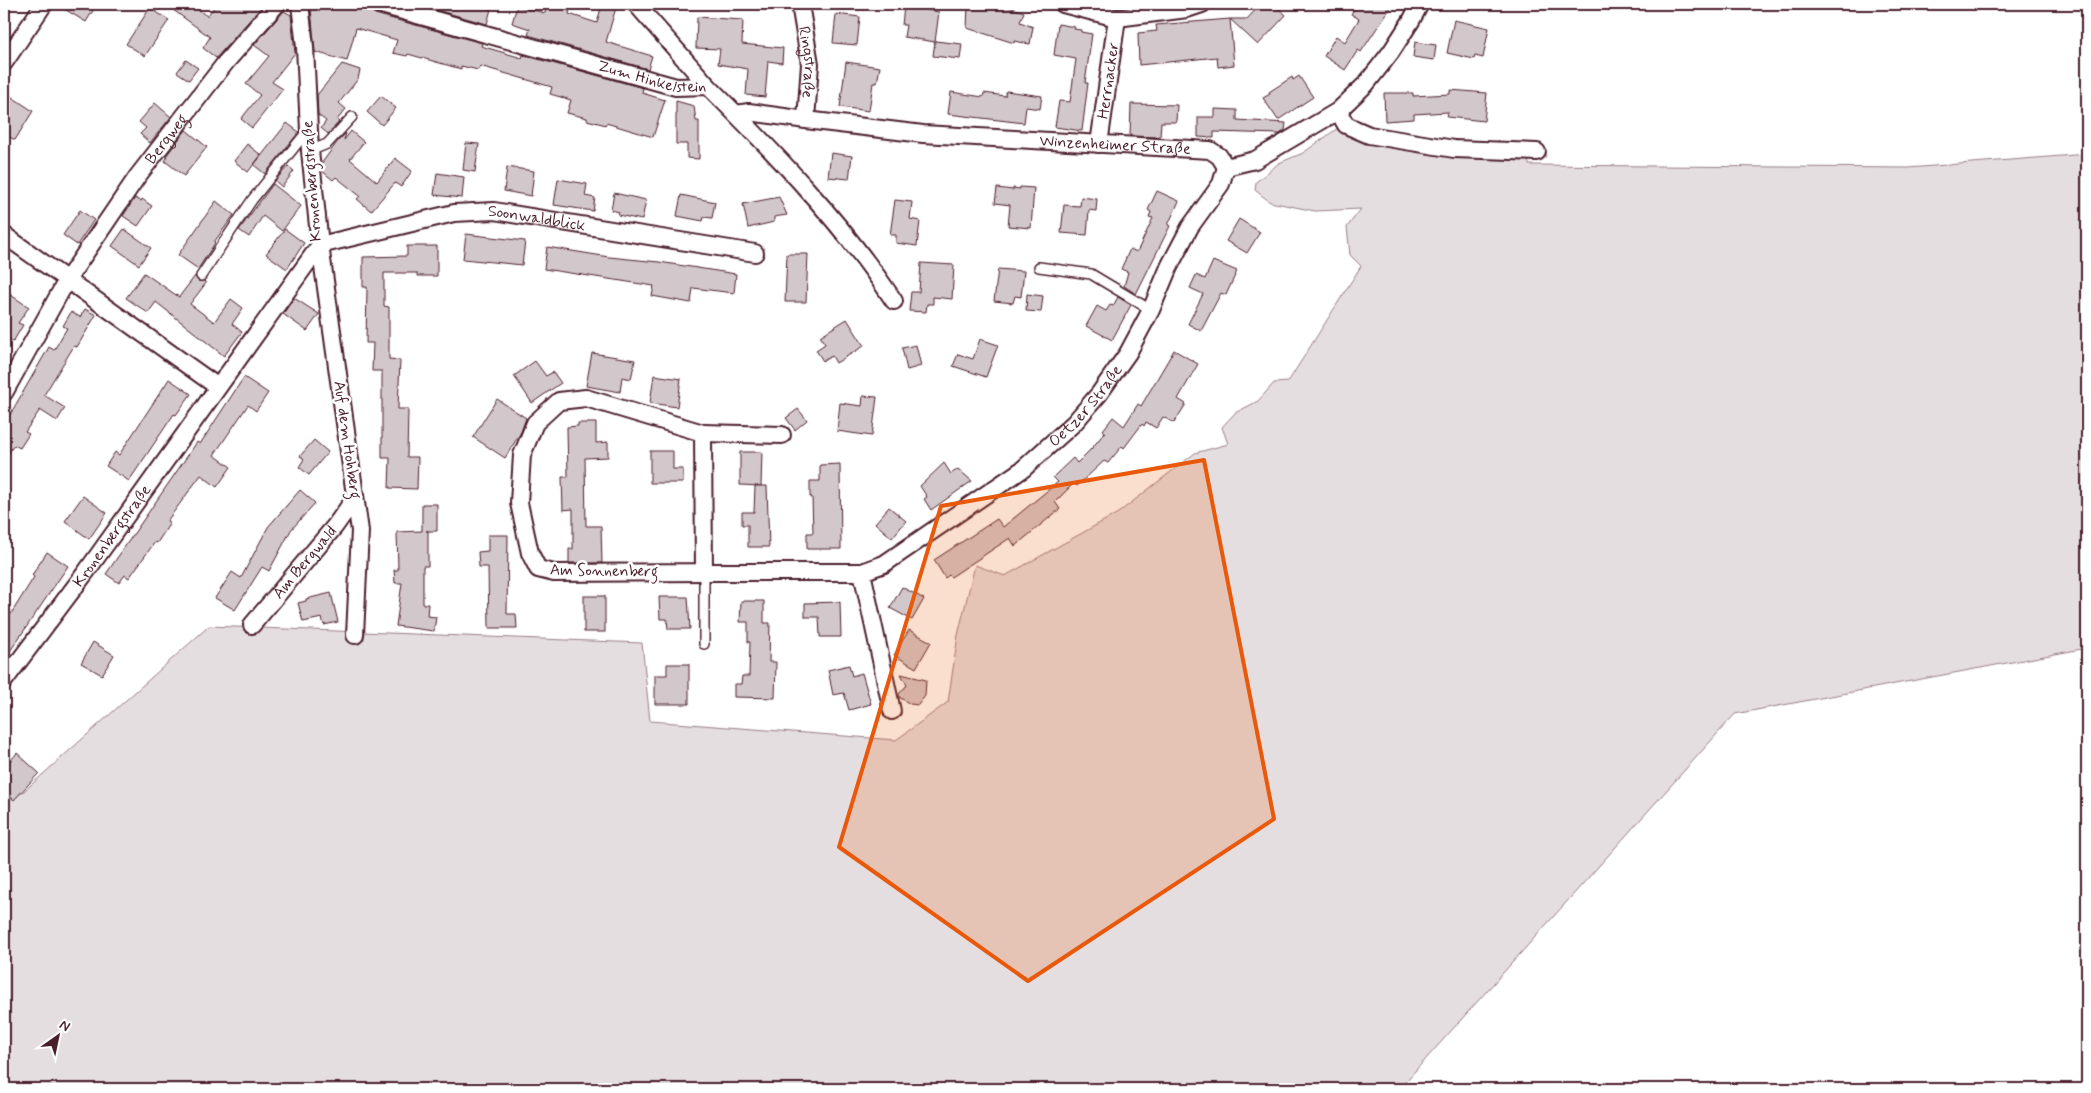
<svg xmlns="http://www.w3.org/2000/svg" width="2091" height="1093" font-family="Mynerve,sans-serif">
<rect width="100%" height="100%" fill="#fff"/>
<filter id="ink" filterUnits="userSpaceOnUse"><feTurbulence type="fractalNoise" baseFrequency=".02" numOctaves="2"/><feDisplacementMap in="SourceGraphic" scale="10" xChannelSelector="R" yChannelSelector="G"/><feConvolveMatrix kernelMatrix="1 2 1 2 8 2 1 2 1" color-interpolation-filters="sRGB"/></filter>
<g filter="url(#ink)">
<!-- green -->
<path fill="#e5dee0" stroke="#987e86" d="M1338,128L1528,154L1529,165L1908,168L2087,154V648L1735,714L1399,1089H688L689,1088L678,1089H4V803L23,792L209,626L642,643L650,721L896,740L948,702L958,635L975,565L1005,576L1118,513L1195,453L1228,444L1222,427L1235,413L1258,401L1274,383L1288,382L1361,266L1350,255L1347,227L1361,209L1315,211L1270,202L1255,190L1256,182L1279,163L1303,153Z"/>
<!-- building -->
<g fill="#d2c7cb" stroke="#4a1f2b">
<path d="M56,4H97L86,22Z"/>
<path d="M165,4H190L207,16L217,4H264L216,58L203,48L210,37Z"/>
<path d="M312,4H368L371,11L375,14L482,43L481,46L522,58L523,55L643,88L642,93L665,100L653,137L606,123V125L587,120V118L567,113L571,100L550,94L552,87L480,66L478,70L461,66V69L408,54L407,56L393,53L397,40L356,28L347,61L315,52L311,9Z"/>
<path d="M414,4H472L491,9L487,24Z"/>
<path d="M548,4L570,9L569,14L597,23L602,4H617L606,42L652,56L648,69L528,35L530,29L512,23L517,6L545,13Z"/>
<path d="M968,4H1000L1024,12L1020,22L1033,27L1030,44L1014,41V43L967,28Z"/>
<path d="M1261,4H1274L1286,15L1258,45L1230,19H1247Z"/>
<path d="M1357,4H1393L1361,52L1358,50L1345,70L1324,56L1336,36L1345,42L1359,19L1351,14Z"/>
<path d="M904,6L939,12L935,42L904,37L906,25H902Z"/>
<path d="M150,8L169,20L145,56L126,44Z"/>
<path d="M284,11L291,15L295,53L272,82L283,89L252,128L241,119L260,95L246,84L269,56L254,45Z"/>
<path d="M836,14L860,17L857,45L833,43Z"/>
<path d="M697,17L743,20L742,44L783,48L782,63L768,61L765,97L746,95L748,69L718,64L720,49L696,48Z"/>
<path d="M1230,19L1234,65L1218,67L1217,57L1139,65L1138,33L1157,31L1156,25Z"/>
<path d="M1454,20L1489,28L1483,58L1475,56L1474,59L1447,53Z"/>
<path d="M1058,24L1075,27L1074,29L1081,30V32L1092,34L1085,83H1088L1082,131L1055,127L1059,101L1070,102L1076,59L1054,55Z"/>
<path d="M935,41L962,44L960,59L933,56Z"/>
<path d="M1415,42L1436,45L1434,60L1413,57Z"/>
<path d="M186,60L198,68L189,80L177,72Z"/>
<path d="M846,62L880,67L877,83H873L869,111L840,107Z"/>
<path d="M342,64L360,70L358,79L339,103L346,109L337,120L339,122L328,134L321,128L326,121L318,115L317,95Z"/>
<path d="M1299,76L1313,97L1278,120L1263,98L1270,94L1269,92L1292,77L1293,80Z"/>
<path d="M1450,90L1487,93L1484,121L1447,117L1448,112L1414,114V119L1385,121L1384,93H1413V96L1450,94Z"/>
<path d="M1006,91L1042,96L1040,109L1026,107L1024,123L948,114L951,92L983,97L984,93L1005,96Z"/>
<path d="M381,96L396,108L382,125L367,112Z"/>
<path d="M12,97L33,111L15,140L4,134V110Z"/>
<path d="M676,101L694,106L696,121H699V159L687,158V144H676Z"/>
<path d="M155,103L171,117L150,143L140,134L146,128L139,122Z"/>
<path d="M1131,104L1177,105L1176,122H1161L1160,137L1130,136Z"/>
<path d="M1215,109L1237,110V120L1286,123L1285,130L1280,134L1214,132V138L1198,137V117H1215Z"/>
<path d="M287,123L299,132L265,174L254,165Z"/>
<path d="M186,130L207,147L184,176L165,161L167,158L166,156Z"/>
<path d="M351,131L364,142L350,159L377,182L395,158L412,171L401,187L395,183L371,211L357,199L360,196L336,177L333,180L322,171L321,164L338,141L346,133L344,140Z"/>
<path d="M466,143L479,144L475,172L463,170Z"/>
<path d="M247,144L261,155L248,172L234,161Z"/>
<path d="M831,153L852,156L849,179L828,177Z"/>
<path d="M288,166L294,171L282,187L275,181Z"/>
<path d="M507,167L534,171L531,196L504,191Z"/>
<path d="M437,173L464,177L462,198L434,195Z"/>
<path d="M558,179L587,184L585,196L595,198L593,211L554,205Z"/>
<path d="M273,184L301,206L282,231L263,216L249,237L239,230Z"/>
<path d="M1020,187L1034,188L1031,228L1008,226L1010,205L995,203L997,188L1013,190V188L1020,189Z"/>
<path d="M1157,191L1179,201L1168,225L1170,226L1136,294L1124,286L1128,272L1121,269L1130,249L1137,252L1153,218L1149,217L1151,212L1148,210Z"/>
<path d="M614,193L646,200L642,220L618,215L619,212L611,210Z"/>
<path d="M681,195L715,202L712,218L704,217L703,221L677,216Z"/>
<path d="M779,197L787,215L774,217V222L748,228L743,204Z"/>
<path d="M1081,197L1097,199L1096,211L1089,210L1087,235L1061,233L1064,205L1080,206Z"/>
<path d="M135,198L141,201L142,199L152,206L138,226L123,216Z"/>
<path d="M895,200L912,202L910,219L920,221L917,246L896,243V235H890Z"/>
<path d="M216,201L234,215L214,242L215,243L198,269L178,255Z"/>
<path d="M80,210L94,220L77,245L63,235Z"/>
<path d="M1239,219L1260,232L1247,253L1226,241Z"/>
<path d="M124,229L151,248L139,265L112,246Z"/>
<path d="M285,229L304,243L287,269L266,254Z"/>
<path d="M466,234L525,241L522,265L463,259Z"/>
<path d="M407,246H437V276H417V273H384V306L389,307V359L400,360L398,409H408L407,457H418L417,489L389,488L390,458H382V371H372L373,343H366L367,287H363V257L407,256Z"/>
<path d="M547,247L609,257L659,262L736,274L734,293L693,288L691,303L652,296L654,286L544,269Z"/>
<path d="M787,254H808L806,302H785Z"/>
<path d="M1213,261L1237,271L1226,295L1221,293L1201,331L1188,324L1203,294L1190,288L1196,275L1205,279Z"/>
<path d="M921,263L954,265L952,299L933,297V304H927L926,312L909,311L911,292H919Z"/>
<path d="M998,269L1024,271L1021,297L1015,296L1013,303L994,301Z"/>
<path d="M144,273L179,297L195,276L198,281H204L206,283L190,304L214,322L231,299L243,308L232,324L242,332L224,356L156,302L148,313L126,298Z"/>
<path d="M9,294L29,307L18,323L23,325L13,342L4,336V302Z"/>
<path d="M1027,294L1043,296L1041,312L1026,311Z"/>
<path d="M1118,297L1131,305L1112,340L1086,326L1097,306L1106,311L1110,305L1113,306Z"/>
<path d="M294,298L319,314L307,331L283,314Z"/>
<path d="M85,309L96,315L77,347L74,346L44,395L65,408L57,421L40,410L25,432L29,434L20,448L14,445L4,460V425L49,347L54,350L67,328L63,326L71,312L80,317Z"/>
<path d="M847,319L864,346L836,363L832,356L823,361L816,350L825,344L820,336Z"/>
<path d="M980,339L998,345L986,377L953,366L958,354L973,359Z"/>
<path d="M916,345L921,366L907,370L902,348Z"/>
<path d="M1174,350L1198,364L1178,399L1186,404L1174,423L1163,417L1156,428L1146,422L1144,426L1142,424L1124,448L1122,446L1108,463L1104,461L1077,486L1074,483L1055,502L1060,509L1015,546L1010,538L951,577L949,575L945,578L934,560L997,519L1003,527L1058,482L1053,477L1073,458L1077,463L1092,448L1105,432L1103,430L1113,417L1124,426L1138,404L1141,406Z"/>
<path d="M592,353L635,360L631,379L622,377L620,392L586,386Z"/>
<path d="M535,361L546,376L553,372L561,383L532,403L514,376Z"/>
<path d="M654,375L681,379L677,407L650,403Z"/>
<path d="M244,377L268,393L256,411L248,405L214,455L231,467L217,487L201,475L167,521L170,523L157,543L155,542L129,578L125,575L119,583L106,574L197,442L200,444Z"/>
<path d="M169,379L191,394L176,415L174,414L129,481L106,466L115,452L119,455Z"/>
<path d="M863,396L877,397L872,436L837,431L840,403L862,406Z"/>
<path d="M497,399L526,418L521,432L505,458L473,437Z"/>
<path d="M798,409L807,420L795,430L786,418Z"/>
<path d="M578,423H596V443L608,442V457L585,458L586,526H601L602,563H569V549H573V509L563,510L562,477H568L567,427L578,426Z"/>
<path d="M314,440L328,452L309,475L299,467L304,459L300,456Z"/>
<path d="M650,451H673V469H683V483H650Z"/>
<path d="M740,452H762L761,486L740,485Z"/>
<path d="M944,463L951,474L958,469L972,481L931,510L924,499L927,497L920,486Z"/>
<path d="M840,464L841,549H807V533H813L812,497H810V481H820V465Z"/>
<path d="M755,486H767L769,547H748V525H742V512H754Z"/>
<path d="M300,490L315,503L291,530L269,571L262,567L235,610L215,598L232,572L241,578L268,527Z"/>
<path d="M83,496L107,513L89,539L65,521Z"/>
<path d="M422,504H437V531H426H428V566H423V604H428L427,616L436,617L434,631L396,626L402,583H395L394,570H398L397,532L422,531Z"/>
<path d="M889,507L906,521L892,538L875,523Z"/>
<path d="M488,535H508L507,614H516L517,628H489L488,567H479L478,552L488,551Z"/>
<path d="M47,552L68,566L4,660V625L34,577L32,575Z"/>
<path d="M902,587L924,599L912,620L890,608Z"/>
<path d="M331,593L338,622L324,625L322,618L303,622L298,603L306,601V599Z"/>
<rect x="584" y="596" width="21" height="36"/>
<path d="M659,597H688L690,629H668L667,619H660Z"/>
<path d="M741,601H764V623H770L769,662H776L775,698L734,697V684H741L742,676H749L750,642H748V622H740Z"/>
<path d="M840,602L841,637H820L819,617H805V603Z"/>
<path d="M909,630L931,642L916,668L894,655Z"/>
<path d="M93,642L114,655L102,675L81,663Z"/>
<path d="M667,664H689V704H655V675H667Z"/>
<path d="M849,665L852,676L862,673L871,704L849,710L844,693L833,695L828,670Z"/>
<path d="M901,674L926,680L925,696L918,705L910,704L899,697V694L907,685Z"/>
<path d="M17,753L39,773L14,800L4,791V768Z"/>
</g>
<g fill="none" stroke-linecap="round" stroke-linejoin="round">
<!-- service casing -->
<g stroke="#4a1f2b" stroke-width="12">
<g id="service">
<path d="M310,151L327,144L352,117"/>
<path d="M1039,267L1091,274L1151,310"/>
<path d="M201,276L252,200L309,129"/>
<path d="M704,644V572"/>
</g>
</g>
<!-- minor casing -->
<g stroke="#4a1f2b" stroke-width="20">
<g id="minor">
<path id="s1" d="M378,4L676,87L708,86C775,153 842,222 894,301"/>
<path d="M636,4L708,86"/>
<path id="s2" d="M800,4L810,64L806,120"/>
<path d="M1063,4L1117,18L1187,9L1202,4"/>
<path d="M4,63L44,4"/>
<path d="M1338,111L1346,125L1369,135L1454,149L1537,152"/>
<path id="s3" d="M736,114L749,112L806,120L923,134L1210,150L1219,156L1226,167"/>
<path id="s4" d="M1099,144L1117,18"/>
<path d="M1226,167L1255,160L1338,111L1366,84L1391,52L1411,21L1420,4"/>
<path d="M4,235L218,387"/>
<path id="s5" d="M4,393L67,280L137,177L226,62L277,4"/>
<path d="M703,433L782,435"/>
<path id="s6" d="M704,572L554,573L538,569L530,553L519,503L522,455L535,423L559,401L586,398L703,433L704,572H862L884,564L1023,469L1074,423L1099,394L1128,353L1151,310L1169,267L1190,227L1221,184L1226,167"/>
<path d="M862,572L892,711"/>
<path id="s7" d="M252,625L335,526L355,498"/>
<path id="s8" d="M355,635L360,531L320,245L454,213L494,211L755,253"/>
<path id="s9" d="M4,681L86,572L320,245L310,151L305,47L300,4"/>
</g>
</g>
<!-- service -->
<use href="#service" stroke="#fff" stroke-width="9"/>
<!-- minor -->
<use href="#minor" stroke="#fff" stroke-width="16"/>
</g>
</g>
<!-- marked area -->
<path fill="#e8590c" fill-opacity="0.2" stroke="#e8590c" stroke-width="4" stroke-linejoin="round" d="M1204,460L1274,819L1028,981L839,847L941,506Z"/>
<g text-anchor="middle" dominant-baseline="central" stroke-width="5" stroke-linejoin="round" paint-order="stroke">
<!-- street labels -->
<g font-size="16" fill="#4a1f2b" stroke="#fff">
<text stroke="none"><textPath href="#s2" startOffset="59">Ringstraße</textPath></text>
<text stroke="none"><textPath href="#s1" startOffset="284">Zum Hinkelstein</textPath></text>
<text stroke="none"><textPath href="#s4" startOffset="64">Herrnacker</textPath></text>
<text stroke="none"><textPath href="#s5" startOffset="302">Bergweg</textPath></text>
<text stroke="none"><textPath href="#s3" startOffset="381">Winzenheimer Straße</textPath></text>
<text transform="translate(312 181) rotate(-94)">Kronenbergstraße</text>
<text stroke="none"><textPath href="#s8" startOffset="614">Soonwaldblick</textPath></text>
<text stroke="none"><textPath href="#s6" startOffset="1078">Oetzer Straße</textPath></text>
<text transform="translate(347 440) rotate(82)">Auf dem Hohberg</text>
<text stroke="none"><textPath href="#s9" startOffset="181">Kronenbergstraße</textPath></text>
<text stroke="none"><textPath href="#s7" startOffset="82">Am Bergwald</textPath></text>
<text transform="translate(604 571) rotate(1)">Am Sonnenberg</text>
</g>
</g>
<!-- margin -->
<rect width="2091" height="1093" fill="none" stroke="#fff" stroke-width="20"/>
<rect x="10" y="10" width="2071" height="1073" fill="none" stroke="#4a1f2b" stroke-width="2" filter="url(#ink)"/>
<!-- north arrow -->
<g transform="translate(58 1036) rotate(33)" stroke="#ffffff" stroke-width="4" paint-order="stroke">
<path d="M0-4L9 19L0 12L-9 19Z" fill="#4a1f2b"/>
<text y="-8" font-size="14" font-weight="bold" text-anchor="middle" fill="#4a1f2b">N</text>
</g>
</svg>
